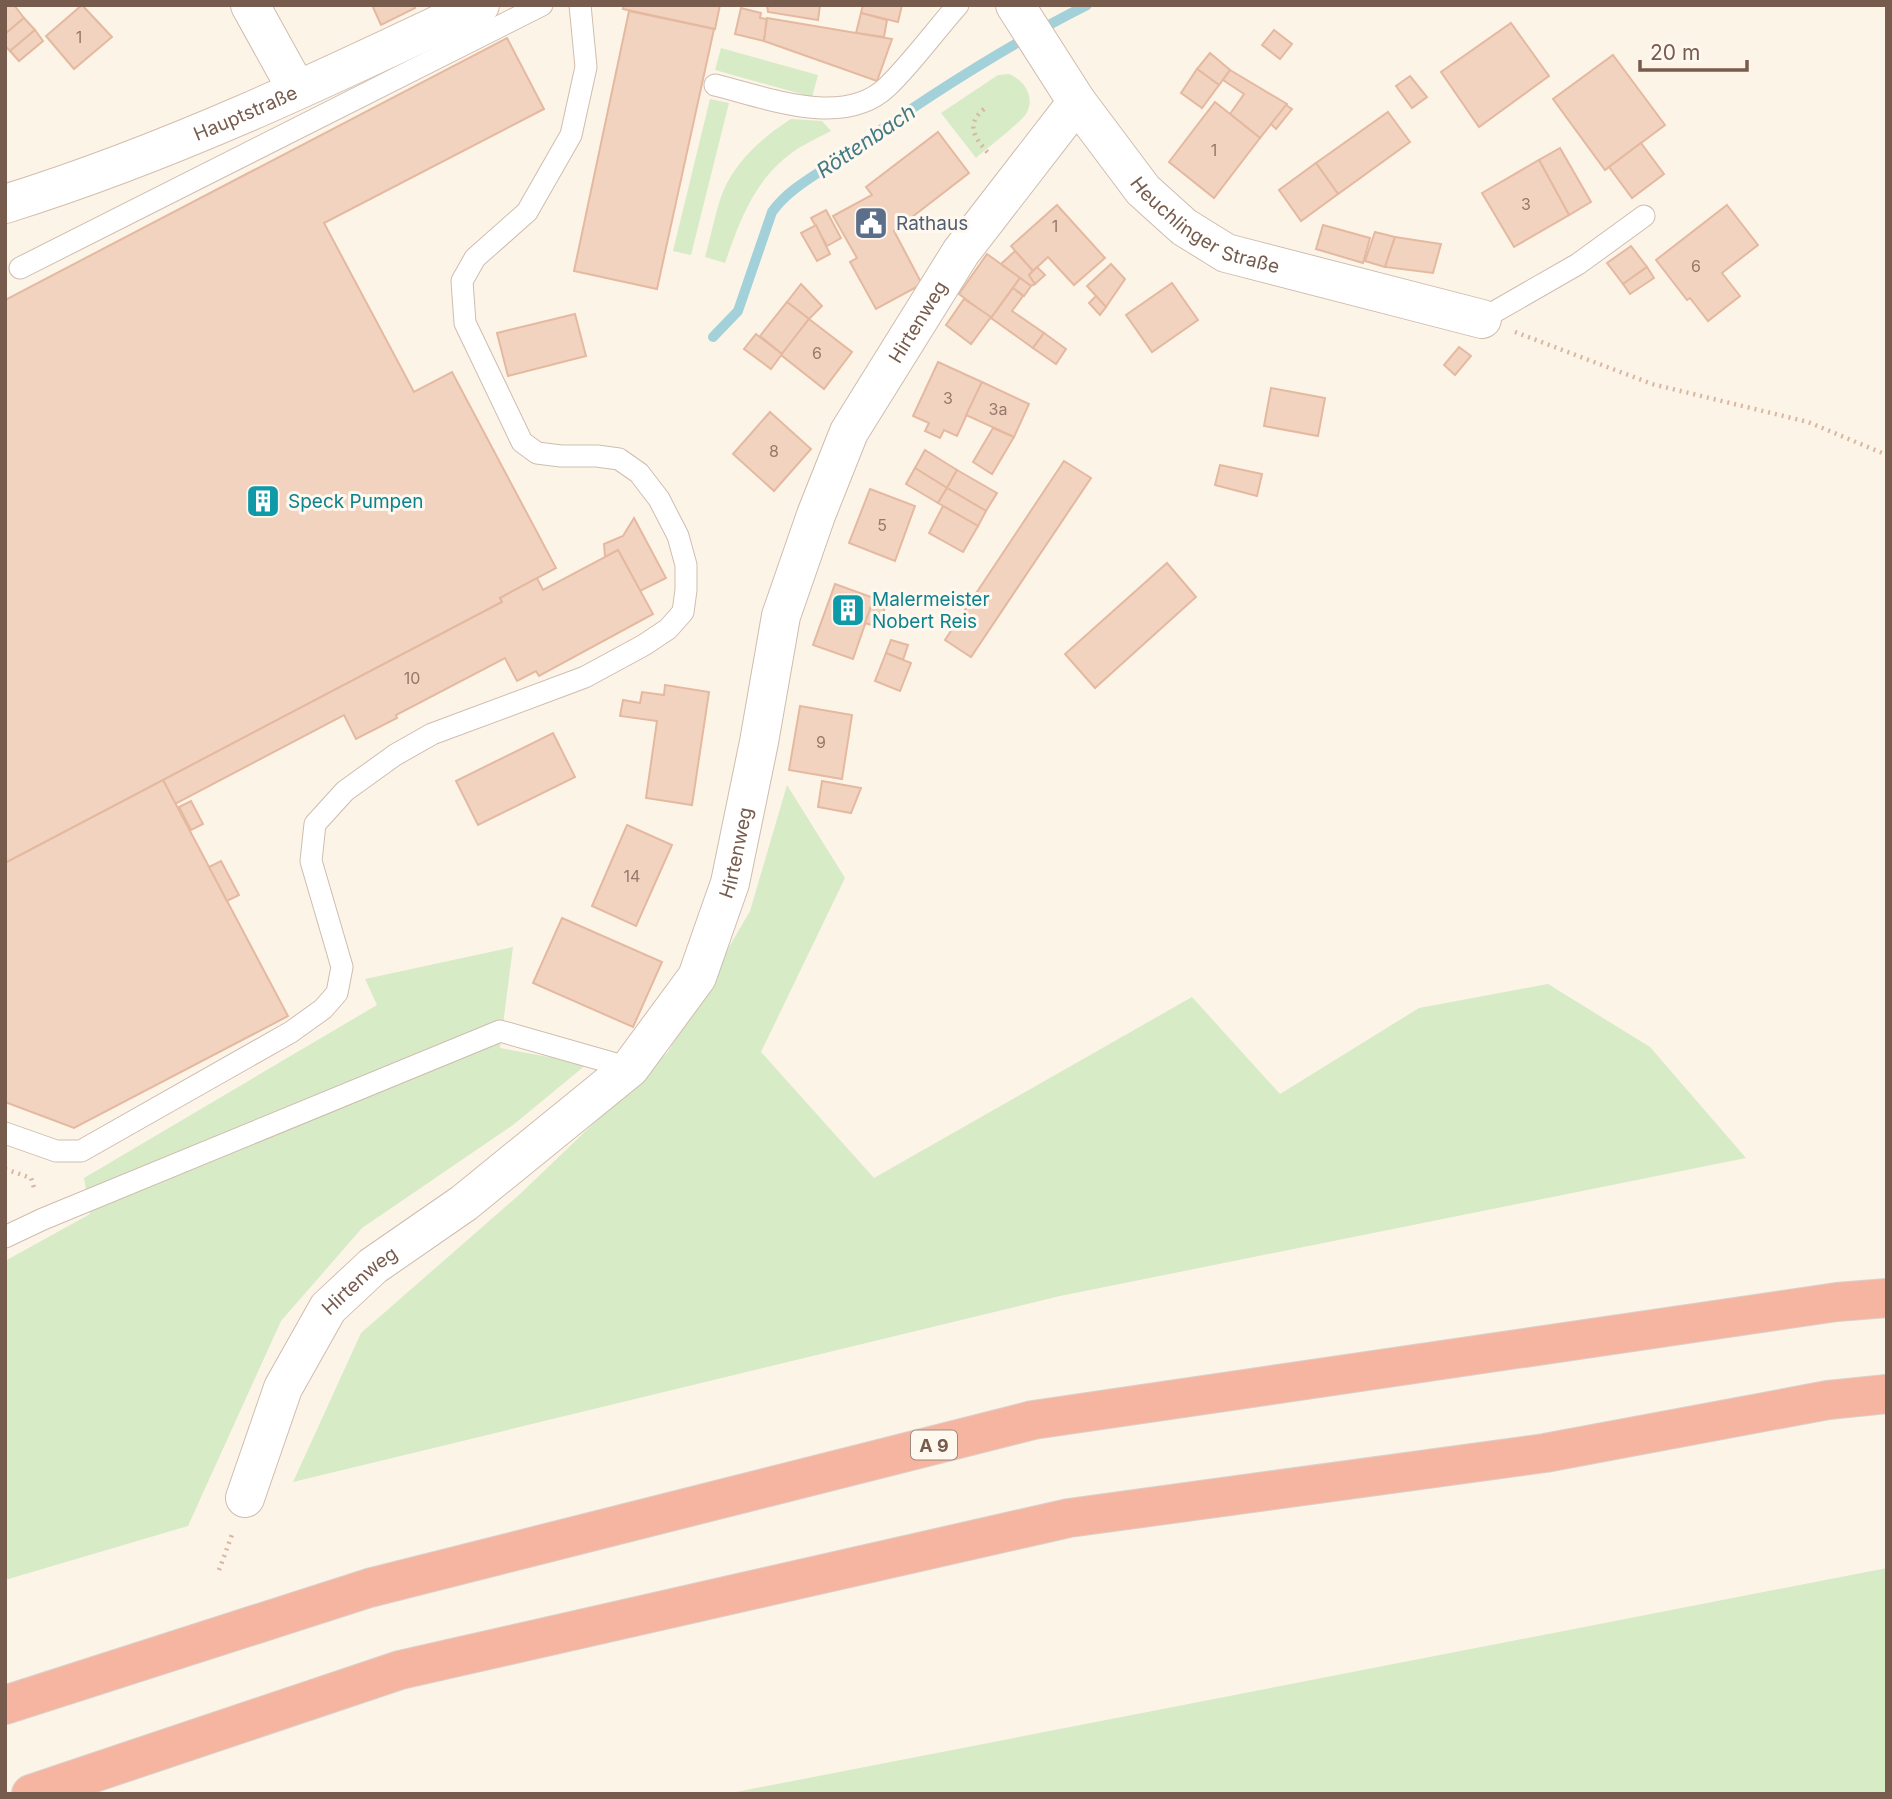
<svg xmlns="http://www.w3.org/2000/svg" width="1892" height="1799" font-family="Inter,sans-serif">
<rect width="100%" height="100%" fill="#fdf4e8"/>
<!-- green -->
<g fill="#d6ebc6">
<path d="M721,48L818,75L812,97L715,70Z"/>
<path d="M1009,74C1024,80 1036,97 1026,114C1021,122 986,149 976,158L941,113L998,75Z"/>
<path d="M710,99L729,103L691,255L673,251Z"/>
<path d="M791,119L822,121L831,131C818,138 804,144 793,152C754,180 740,220 725,263L705,257C711,236 715,214 722,194C735,161 763,137 791,119Z"/>
<path d="M787,785L845,878L761,1052L874,1178L1192,997L1280,1094L1419,1008L1548,984L1650,1047L1746,1158L1060,1296L293,1482L361,1333L519,1195L668,1052L750,911Z"/>
<path d="M513,947L500,1048L587,1064L513,1125L362,1228L281,1321L188,1526L5,1580V1261L90,1214L84,1178L377,1005L365,979Z"/>
<path d="M1887,1568V1794H726Z"/>
</g>
<g fill="none" stroke-linecap="round" stroke-linejoin="round">
<!-- stream -->
<path stroke="#a2d1d9" stroke-width="10" d="M713,337L738,311L772,212C789,188 818,174 842,157C920,101 1002,48 1087,5"/>
</g>
<!-- building -->
<g fill="#f2d3c0" stroke="#e5b9a0" stroke-width="2">
<path d="M5,5H14L24,18L5,34Z"/>
<path d="M82,5L112,37L74,69L46,36Z"/>
<path d="M372,5H414L415,8L381,25Z"/>
<path d="M624,5H720L715,29L623,9Z"/>
<path d="M767,5H820L818,20L768,12Z"/>
<path d="M863,5H902L898,22L861,13Z"/>
<path d="M741,8L761,13L760,18L767,19L764,41L735,34Z"/>
<path d="M629,11L714,29L657,289L574,271Z"/>
<path d="M861,13L887,20L884,37L856,33Z"/>
<path d="M24,18L35,30L10,51L5,46V34Z"/>
<path d="M767,18L892,39L877,81L764,41Z"/>
<path d="M1511,23L1549,76L1479,127L1441,72Z"/>
<path d="M35,30L43,41L19,61L10,51Z"/>
<path d="M1274,30L1292,44L1280,59L1262,45Z"/>
<path d="M507,38L544,109L324,223L414,392L452,372L556,568L500,598L502,602L5,863V300Z"/>
<path d="M1210,53L1230,70L1219,85L1197,69Z"/>
<path d="M1613,55L1665,125L1605,170L1553,99Z"/>
<path d="M1197,69L1219,85L1202,108L1181,93Z"/>
<path d="M1230,70L1287,104L1260,138L1230,114L1244,94L1223,80Z"/>
<path d="M1410,76L1427,97L1412,108L1396,86Z"/>
<path d="M1215,102L1260,138L1214,198L1169,162Z"/>
<path d="M1286,105L1292,109L1276,129L1271,124Z"/>
<path d="M1388,112L1410,142L1338,194L1316,163Z"/>
<path d="M938,132L969,173L894,231L922,284L876,309L850,262L857,258L833,216L872,195L866,187Z"/>
<path d="M1641,143L1664,174L1632,198L1609,167Z"/>
<path d="M1560,148L1591,202L1569,215L1539,160Z"/>
<path d="M1539,160L1569,215L1514,247L1482,193Z"/>
<path d="M1316,163L1338,194L1301,221L1279,190Z"/>
<path d="M1057,205L1105,258L1074,285L1048,257L1033,271L1011,246Z"/>
<path d="M1727,205L1758,245L1722,273L1740,296L1708,321L1690,298L1687,300L1656,260Z"/>
<path d="M826,210L841,238L827,246L811,218Z"/>
<path d="M816,225L830,254L817,261L801,233Z"/>
<path d="M1323,225L1370,238L1363,263L1316,249Z"/>
<path d="M1375,232L1395,237L1385,267L1365,261Z"/>
<path d="M1395,237L1441,244L1433,273L1385,267Z"/>
<path d="M1631,246L1647,267L1623,284L1607,263Z"/>
<path d="M1015,251L1033,271L1029,275L1035,284L1031,286L1001,264Z"/>
<path d="M987,254L1020,278L991,318L959,294Z"/>
<path d="M1111,264L1125,279L1106,307L1087,286Z"/>
<path d="M1037,267L1045,275L1035,284L1029,275Z"/>
<path d="M1647,267L1654,278L1630,294L1623,284Z"/>
<path d="M1020,278L1031,286L1024,296L1013,288Z"/>
<path d="M1172,283L1198,320L1152,352L1126,315Z"/>
<path d="M801,284L822,306L809,319L787,302Z"/>
<path d="M1013,288L1023,296L1012,311L1044,333L1033,348L991,318Z"/>
<path d="M1096,296L1106,307L1100,315L1089,303Z"/>
<path d="M964,299L991,317L971,344L946,325Z"/>
<path d="M787,302L809,319L782,354L760,336Z"/>
<path d="M575,314L586,356L508,376L497,333Z"/>
<path d="M809,319L852,352L824,389L781,355Z"/>
<path d="M1044,333L1066,349L1056,364L1033,348Z"/>
<path d="M756,334L782,354L771,369L744,349Z"/>
<path d="M1459,347L1471,356L1455,375L1444,365Z"/>
<path d="M938,362L982,382L957,436L944,430L940,438L925,431L929,423L913,416Z"/>
<path d="M982,382L1029,404L1014,437L966,415Z"/>
<path d="M1271,388L1325,398L1318,436L1264,426Z"/>
<path d="M770,412L811,449L774,491L733,454Z"/>
<path d="M993,428L1014,437L992,474L973,462Z"/>
<path d="M925,450L957,470L947,488L915,468Z"/>
<path d="M1064,461L1091,478L971,657L945,640Z"/>
<path d="M1220,465L1262,474L1257,496L1215,485Z"/>
<path d="M915,468L947,488L938,503L906,484Z"/>
<path d="M957,470L997,493L986,511L947,488Z"/>
<path d="M947,488L986,511L978,526L938,503Z"/>
<path d="M870,489L915,506L895,561L849,543Z"/>
<path d="M943,506L978,526L963,552L929,533Z"/>
<path d="M634,518L666,578L640,591L618,550L605,557L604,544L623,536Z"/>
<path d="M618,550L653,614L539,676L536,671L517,681L505,658L396,715L397,718L356,739L344,715L175,804L163,780L502,602L500,598L537,578L543,590Z"/>
<path d="M1167,563L1196,597L1095,688L1065,654Z"/>
<path d="M835,584L874,598L853,659L813,645Z"/>
<path d="M874,598L887,602L878,627L865,623Z"/>
<path d="M891,640L908,645L903,660L886,653Z"/>
<path d="M886,653L911,663L900,691L875,681Z"/>
<path d="M665,685L709,692L692,805L646,798L657,721L620,716L623,700L640,703L642,692L664,695Z"/>
<path d="M800,706L852,715L842,779L789,770Z"/>
<path d="M553,733L575,777L478,825L456,781Z"/>
<path d="M163,780L288,1016L74,1128L5,1102V863Z"/>
<path d="M822,781L861,788L851,813L818,807Z"/>
<path d="M191,801L203,824L191,830L179,807Z"/>
<path d="M627,825L672,845L636,926L592,906Z"/>
<path d="M221,861L239,895L227,901L209,867Z"/>
<path d="M562,918L662,962L633,1027L533,983Z"/>
</g>
<g fill="none" stroke-linecap="round" stroke-linejoin="round">
<!-- service casing -->
<g stroke="#cfbcae" stroke-width="23">
<g id="service">
<path d="M715,85C765,97 843,129 887,87C912,63 934,32 958,5"/>
<path d="M20,268L542,5"/>
<path d="M1482,319L1578,264L1644,216"/>
<path d="M5,1133L56,1151H81L291,1032L323,1009L337,993L342,967L311,861L315,824L345,791L395,755L432,734L585,677L644,645L668,629L683,612L686,590V565L678,536L659,499L639,473L619,459L597,456H561L537,453L522,442L465,323L462,281L475,258L527,212L571,135L586,67L580,5"/>
<path d="M5,1237L43,1219L500,1031L630,1068"/>
</g>
</g>
<!-- minor casing -->
<g stroke="#cfbcae" stroke-width="40">
<g id="minor">
<path id="s1" d="M1015,5L1077,102L1143,190L1184,227L1226,253L1482,319"/>
<path id="s2" d="M245,1498L283,1388L328,1308L373,1266L464,1203L630,1068L697,977L730,883L759,742L781,616L816,515L849,432L961,252L1077,102"/>
</g>
</g>
<!-- tertiary casing -->
<g stroke="#cfbcae" stroke-width="40">
<path id="tertiary" d="M250,5L297,90"/>
</g>
<!-- secondary casing -->
<g stroke="#d4beae" stroke-width="40">
<g id="secondary">
<path id="s3" d="M5,204C169,153 325,79 480,5"/>
</g>
</g>
<!-- motorway casing -->
<g stroke="#d9d1cd" stroke-width="40">
<g id="motorway">
<path d="M5,1705L369,1588L1033,1420L1837,1302L1887,1298"/>
<path d="M31,1794L400,1670L1069,1518L1545,1453L1828,1400L1887,1394"/>
</g>
</g>
<!-- path -->
<g stroke="#d8b6a2" stroke-width="4.5" stroke-dasharray="2 5" stroke-linecap="butt">
<path d="M984,109C964,126 976,139 989,154"/>
<path d="M1515,332L1652,384L1808,422L1887,455"/>
<path d="M5,1169L31,1178L35,1191"/>
<path d="M219,1570L233,1532"/>
</g>
<!-- service -->
<use href="#service" stroke="#fff" stroke-width="21"/>
<!-- minor -->
<use href="#minor" stroke="#fff" stroke-width="38"/>
<!-- tertiary -->
<use href="#tertiary" stroke="#fff" stroke-width="38"/>
<!-- secondary -->
<use href="#secondary" stroke="#fff" stroke-width="38"/>
<!-- motorway -->
<use href="#motorway" stroke="#f6b5a0" stroke-width="38"/>
</g>
<!-- icons -->
<defs>
<g id="civic-square" transform="scale(1.75)"><rect x="-9" y="-9" width="18" height="18" rx="4" fill="#5c6f8a" stroke="#fff8ef"/><path d="M-.6-6.5H3V-4.5H.6V-3L4-1V1h2V6H-6V1h2V-1L-.6-3ZM-1.2 2.5V6h2.4V2.5Z" fill="#fff"/></g>
<g id="building-square" transform="scale(1.75)"><rect x="-9" y="-9" width="18" height="18" rx="4" fill="#0f9aa8" stroke="#fff8ef"/><path d="M-4-6H4V6H1V3H-1V6H-4ZM-2.5-4.3h1.7v1.8h-1.7ZM.8-4.3h1.7v1.8H.8ZM-2.5-1h1.7V.8h-1.7ZM.8-1h1.7V.8H.8Z" fill="#fff"/></g>
</defs>
<g fill-rule="evenodd">
<use href="#civic-square" x="871" y="223"/>
<use href="#building-square" x="263" y="501"/>
<use href="#building-square" x="848" y="610"/>
</g>
<g text-anchor="middle" dominant-baseline="central" stroke-width="6" stroke-linejoin="round" paint-order="stroke">
<!-- number labels -->
<g font-size="16" fill="#967969">
<text x="79" y="37">1</text>
<text x="1214" y="150">1</text>
<text x="1526" y="204">3</text>
<text x="1055" y="226">1</text>
<text x="1696" y="266">6</text>
<text x="817" y="353">6</text>
<text x="948" y="398">3</text>
<text x="998" y="409">3a</text>
<text x="774" y="451">8</text>
<text x="882" y="525">5</text>
<text x="412" y="678">10</text>
<text x="821" y="742">9</text>
<text x="632" y="876">14</text>
</g>
<!-- shield labels -->
<rect fill="#fff8ef" stroke="#a08a7d" stroke-width="2" x="911" y="1430.5" width="46" height="29" rx="5"/>
<g font-size="18" font-weight="bold" fill="#775b4c">
<text x="934" y="1445">A 9</text>
</g>
<!-- street labels -->
<g font-size="19" fill="#775b4c" stroke="#fff8ef">
<text stroke="none"><textPath href="#s3" startOffset="257">Hauptstraße</textPath></text>
<text stroke="none"><textPath href="#s1" startOffset="298">Heuchlinger Straße</textPath></text>
<text stroke="none"><textPath href="#s2" startOffset="1405">Hirtenweg</textPath></text>
<text stroke="none"><textPath href="#s2" startOffset="838">Hirtenweg</textPath></text>
<text stroke="none"><textPath href="#s2" startOffset="250">Hirtenweg</textPath></text>
</g>
<!-- service labels -->
<g font-size="19" fill="#4e5e75" stroke="#fff8ef" text-anchor="start">
<text x="896" y="223">Rathaus</text>
</g>
<!-- culture labels -->
<g font-size="19" fill="#0d838f" stroke="#fff8ef" text-anchor="start">
<text x="288" y="501">Speck Pumpen</text>
<text x="872" y="599">Malermeister<tspan x="872" dy="22">Nobert Reis</tspan></text>
</g>
<!-- water labels -->
<g font-size="21" font-style="italic" fill="#427a83" stroke="#fff8ef">
<text transform="translate(866 141) rotate(-34)">Röttenbach</text>
</g>
</g>
<!-- border -->
<rect width="1892" height="1799" fill="none" stroke="#775b4c" stroke-width="14"/>
<!-- scale -->
<path d="M1640 60v10h107v-10" fill="none" stroke="#775b4c" stroke-width="3.5"/>
<text x="1650" y="60" font-size="21" fill="#775b4c" stroke="#fff8ef" stroke-width="5" paint-order="stroke">20 m</text>
</svg>
